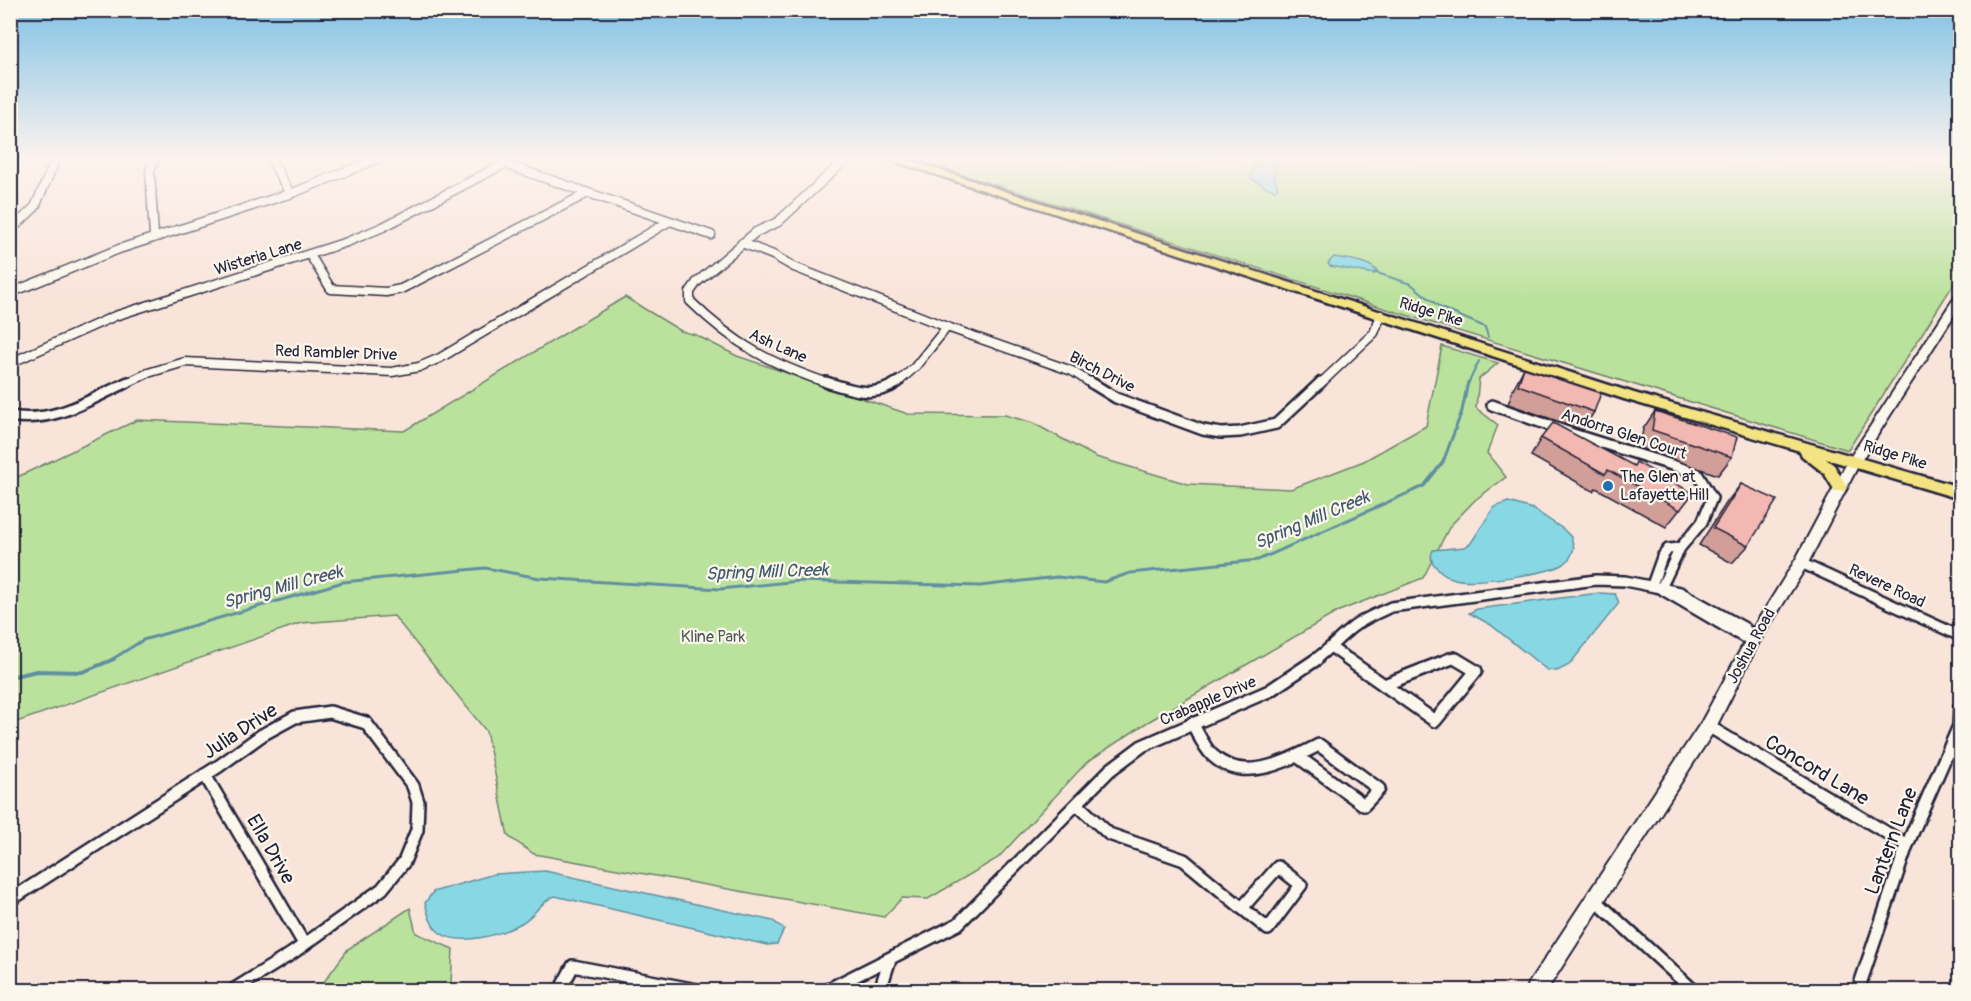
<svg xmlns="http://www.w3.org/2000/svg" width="1971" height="1001" font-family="Pangolin,sans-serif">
<rect width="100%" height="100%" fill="#f9e4da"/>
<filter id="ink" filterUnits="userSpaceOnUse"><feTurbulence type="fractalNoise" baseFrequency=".0167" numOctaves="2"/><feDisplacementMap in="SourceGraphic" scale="12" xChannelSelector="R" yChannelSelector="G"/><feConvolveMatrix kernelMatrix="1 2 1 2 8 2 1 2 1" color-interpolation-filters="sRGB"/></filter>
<g filter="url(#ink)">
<!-- green -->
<g fill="#bbe29d" stroke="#6e826c" stroke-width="1.5">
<path d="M914,159H1960V274L1848,450L1393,311Z"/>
<path d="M625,297L681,331L696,335L737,356L908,414L1005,415L1033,423L1096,457L1188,484L1291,489L1364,461L1426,426L1442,346L1498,363L1479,379L1476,408L1498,425L1487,453L1506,477L1475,500L1450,526L1423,578L1339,611L1146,723L1087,762L998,858L928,899L902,898L884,917L534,854L508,836L486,731L394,616L301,623L11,724V480L137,420L404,431Z"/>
<path d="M410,908L416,933L453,949L451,982L446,990H318L348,949Z"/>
</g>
<!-- water -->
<g fill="#88d8e4" stroke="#5f8fa0" stroke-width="1.5">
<path d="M1265,159H1274L1277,165L1274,177L1278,188L1275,190L1265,187L1250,178L1254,166Z"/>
<path d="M1334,257C1347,259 1369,261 1378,272L1374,274L1330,266L1328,263Z"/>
<path d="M1508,502L1533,509L1563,529L1571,537L1574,548C1572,554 1570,560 1564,564C1548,574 1474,584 1455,579C1448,577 1441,572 1436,567C1431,562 1430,556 1433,550L1465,547L1471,543L1494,507Z"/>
<path d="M1599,593L1615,594L1619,603L1569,665L1557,671L1547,670L1491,625L1469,613L1477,609Z"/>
<path d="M545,871L773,921L784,929L777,944L767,945L555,896C542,900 535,915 523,922C504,934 459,948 439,932C430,925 428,913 425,903L433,892L494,874Z"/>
</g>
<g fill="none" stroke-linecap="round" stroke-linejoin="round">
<!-- stream-far2 -->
<g stroke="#5f8fa0" stroke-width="2">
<path d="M1374,272L1411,284L1441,308L1485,327L1488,337"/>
<path d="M1468,384L1479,361"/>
</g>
<!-- stream-far1 -->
<path stroke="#5f8fa0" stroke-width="3" d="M111,660L143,640L343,582L485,568L540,578L720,589L799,581L980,586L1057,577L1104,582L1130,573L1258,560L1424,486L1443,462L1462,411L1468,382"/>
<!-- stream -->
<path stroke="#5f8fa0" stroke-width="4" d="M10,677L37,671L83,672L114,659"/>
<!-- minor-far2 casing -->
<g stroke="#22223b" stroke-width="11">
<g id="minor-far2">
<path d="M154,159L150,171L154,236"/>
<path d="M271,159L290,194"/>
<path d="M10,231L35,207L56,159"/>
<path d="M742,243L773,255L794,267L947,327L1072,371L1092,384"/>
<path d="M310,255L331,289L386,292L401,289L586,194"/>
<path d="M10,293L119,249L295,192L377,159"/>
<path d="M10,363L115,316L347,242L383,227L504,164L711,235"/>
<path d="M125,384L148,373L185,362L392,372L419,367L440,358L668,222"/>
<path d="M831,384C771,364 735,345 690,301V292L697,282L756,232L778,222L846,159"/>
<path d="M896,384L915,367L947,327"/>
<path d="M1320,384L1374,333L1381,315"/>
</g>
</g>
<!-- minor-far1 casing -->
<g stroke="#22223b" stroke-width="14">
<g id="minor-far1">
<path d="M826,382C852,390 874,399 898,382"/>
<path d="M1090,382L1116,398L1203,430L1221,433L1240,432L1276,424L1321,382"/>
<path d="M1492,405L1573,434L1697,473L1712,498L1702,522L1680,548L1661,588"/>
<path d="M10,416C54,424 89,400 128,382"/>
<path d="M1801,563L1960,636"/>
<path d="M1652,585L1662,557L1668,549L1680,548"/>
<path d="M1663,590L1743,637L1753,640"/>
<path d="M1332,648L1349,660"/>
<path d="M1314,660C1327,651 1336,641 1348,631C1360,620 1376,614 1391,607L1596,580L1625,581L1680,592L1745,628L1753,640"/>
<path d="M1446,660L1454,657L1459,660"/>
</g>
</g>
<!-- minor casing -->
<g stroke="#22223b" stroke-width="16">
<g id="minor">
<path d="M1347,659L1384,685"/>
<path d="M1384,685L1435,721L1476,671L1456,659"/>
<path d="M1384,685L1450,659"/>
<path d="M1192,723C1198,733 1203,746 1212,755C1243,785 1287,761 1319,745L1379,789L1364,805L1297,756"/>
<path d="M1708,726L1907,845"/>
<path d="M205,775L304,944"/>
<path d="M1078,805L1109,834L1184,860L1242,908"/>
<path d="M1278,867L1301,885L1268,929L1242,908Z"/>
<path d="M1594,899L1693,990"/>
<path d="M10,900L219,766L262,735L295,717L330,712L366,723L413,786L418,802L417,830L404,862L382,889L291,954L233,990"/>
<path d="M560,990L573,966L697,990"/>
<path d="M827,990L958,924L1110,770L1142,746L1269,691L1317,659"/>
<path d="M880,990L890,959"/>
<path d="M1858,990L1907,845L1959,726L1960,706"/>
</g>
</g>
<!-- secondary casing -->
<g stroke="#22223b" stroke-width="4">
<path id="secondary" d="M1960,294V306L1859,464L1806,567L1758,644L1714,731L1547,990H1527L1529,983L1702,721L1748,636L1796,559L1849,459L1956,295Z"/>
</g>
<!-- primary casing -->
<g stroke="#22223b" stroke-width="5">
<path id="primary" d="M888,159H905L1634,393L1960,487V499L1826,459L1834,465L1847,487L1845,491H1835L1824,473L1802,456L1800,451L1624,399Z"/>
</g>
<!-- minor-far2 -->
<use href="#minor-far2" stroke="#fbf7ec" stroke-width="8"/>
<!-- minor-far1 -->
<use href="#minor-far1" stroke="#fbf7ec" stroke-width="9"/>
<!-- minor -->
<use href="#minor" stroke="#fbf7ec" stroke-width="11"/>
<!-- secondary -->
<use href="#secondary" fill="#fbf7ec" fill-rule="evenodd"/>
<!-- primary -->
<use href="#primary" fill="#f4e382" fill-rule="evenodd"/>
</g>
<!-- wall -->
<g fill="#d19e98" stroke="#22223b" stroke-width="1.5">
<path d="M1524,368L1594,412L1583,430L1508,404L1514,387Z"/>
<path d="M1655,411L1732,457L1718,475L1640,448L1643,429Z"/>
<path d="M1541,438L1634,466L1693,493L1666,527L1596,488L1593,491L1531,456Z"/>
<path d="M1741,484L1748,546L1732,563L1699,545L1727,502Z"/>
</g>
<!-- building -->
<g fill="#f3b8b1" stroke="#22223b" stroke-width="1.5">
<path d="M1524,368L1601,393L1594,412L1518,385Z"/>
<path d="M1655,411L1737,437L1732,457L1652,430Z"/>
<path d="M1553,423L1634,466L1636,462L1693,493L1680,510L1608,470L1605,474L1541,438Z"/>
<path d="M1741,484L1777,500L1748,546L1713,528Z"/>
</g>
</g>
<!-- sky -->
<linearGradient id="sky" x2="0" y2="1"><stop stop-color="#81c2e6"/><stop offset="0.53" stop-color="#fcf3ee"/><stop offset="1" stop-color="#fcf3ee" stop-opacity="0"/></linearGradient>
<rect width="1971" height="299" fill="url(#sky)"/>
<!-- markers -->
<circle fill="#1f6fb2" stroke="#fbf7ec" stroke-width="2" cx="1608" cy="486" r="6"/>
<g text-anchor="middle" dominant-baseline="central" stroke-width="4.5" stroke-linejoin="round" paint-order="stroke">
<!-- street labels -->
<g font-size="16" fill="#22223b" stroke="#fbf7ec">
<text transform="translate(258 257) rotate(-17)">Wisteria Lane</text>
<text transform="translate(1431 312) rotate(17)">Ridge Pike</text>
<text transform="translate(778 346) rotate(24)">Ash Lane</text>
<text transform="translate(336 353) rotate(2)">Red Rambler Drive</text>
<text transform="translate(1102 372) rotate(27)">Birch Drive</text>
<text transform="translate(1624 434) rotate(18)">Andorra Glen Court</text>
<text transform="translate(1895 455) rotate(17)">Ridge Pike</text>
<text transform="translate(1887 586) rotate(25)">Revere Road</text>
<text transform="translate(1751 646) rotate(-61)">Joshua Road</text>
<text transform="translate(1208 701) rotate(-23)">Crabapple Drive</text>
</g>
<!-- poi labels -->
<g font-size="16" fill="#22223b" stroke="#fbf7ec" text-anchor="start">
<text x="1620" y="477">The Glen at<tspan x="1620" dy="18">Lafayette Hill</tspan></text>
</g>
<!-- park labels -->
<g font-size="16" fill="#505c58" stroke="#fbf7ec">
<text x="713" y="637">Kline Park</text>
</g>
<!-- water labels -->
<g font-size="18" font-style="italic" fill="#41596e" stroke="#fbf7ec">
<text transform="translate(1312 520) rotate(-23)">Spring Mill Creek</text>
<text transform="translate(767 572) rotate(-2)">Spring Mill Creek</text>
<text transform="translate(283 587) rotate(-15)">Spring Mill Creek</text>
</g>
<!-- near-street labels -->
<g font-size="20" fill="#22223b" stroke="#fbf7ec">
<text transform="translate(240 731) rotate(-33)">Julia Drive</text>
<text transform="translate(1817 770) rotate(31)">Concord Lane</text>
<text transform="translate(1891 841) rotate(-69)">Lantern Lane</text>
<text transform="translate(271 849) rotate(60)">Ella Drive</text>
</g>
</g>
<!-- margin -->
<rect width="1971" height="1001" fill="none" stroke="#fbf7ec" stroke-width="36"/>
<rect x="18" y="18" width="1935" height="965" fill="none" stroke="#22223b" stroke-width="2" filter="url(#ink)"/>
</svg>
